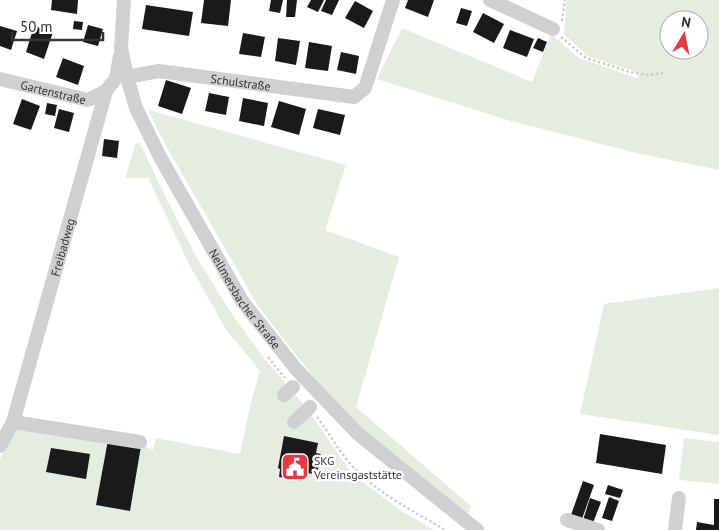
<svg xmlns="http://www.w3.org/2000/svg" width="719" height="530" font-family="'PT Sans',sans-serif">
<rect width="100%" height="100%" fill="#fff"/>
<!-- green -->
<g fill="#e6ecdf" fill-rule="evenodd">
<path d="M567,0H719V170L636,153L511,121L377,79L402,28L532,82L551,34L579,58L637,78L640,73L587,56L564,34ZM669,20H699V50H669Z"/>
<path d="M148,110L346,165L325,230L399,257L356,407L471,506L467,517L351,423L292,350L258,306L165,144Z"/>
<path d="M136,143H140L167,200L196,256L233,316L265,359L308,410L352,474L400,510L434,530H0V459L16,427L140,444L153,450L156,438L240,454L251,402L260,371L225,328L190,266L148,178H125Z"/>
<path d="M719,288V435L580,414L604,304Z"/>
<path d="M684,438L719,442V484L679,480Z"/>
</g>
<!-- building -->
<g fill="#1a1a1a">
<path d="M52,0H78L77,14L51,10Z"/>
<path d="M204,0H231L228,26L201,23Z"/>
<path d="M271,0H283L280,13L269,11Z"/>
<path d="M287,0H297L295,17H286Z"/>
<path d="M311,0H324L318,12L307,7Z"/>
<path d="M326,0H339L332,15L321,11Z"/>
<path d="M408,0H434L428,17L405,8Z"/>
<path d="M355,1L373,11L364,28L345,18Z"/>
<path d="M146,5L193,12L189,36L142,29Z"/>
<path d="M461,8L472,11L467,26L456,23Z"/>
<path d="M483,13L504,24L494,43L473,32Z"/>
<path d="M74,21L83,22L82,30L73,29Z"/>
<path d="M88,25L103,29L98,46L83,42Z"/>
<path d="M0,26L17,31L11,50L0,46Z"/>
<path d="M34,26L53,32L44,59L26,52Z"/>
<path d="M510,30L534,39L527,57L503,48Z"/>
<path d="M243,33L265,37L261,57L239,54Z"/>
<path d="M278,38L300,41L296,65L275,61Z"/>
<path d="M538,38L547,42L543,52L533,48Z"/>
<path d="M309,42L332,46L328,71L305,68Z"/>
<path d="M341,52L359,56L356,74L337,70Z"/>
<path d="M63,58L84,66L78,85L56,77Z"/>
<path d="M166,80L191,88L182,114L158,106Z"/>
<path d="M209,93L229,97L226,115L205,111Z"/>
<path d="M243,98L268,103L264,126L239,121Z"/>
<path d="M22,99L40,106L31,130L13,124Z"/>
<path d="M279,101L306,109L299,135L271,127Z"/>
<path d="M47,103L57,105L55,116L45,114Z"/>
<path d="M59,109L74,113L69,132L54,128Z"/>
<path d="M318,109L345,115L340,135L313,128Z"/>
<path d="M104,139L119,141L117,158L102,156Z"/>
<path d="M600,434L666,445L662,474L596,463Z"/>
<path d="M284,436L318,443L316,453L321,454L317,474L304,473L302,481L279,477L280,469L278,468Z"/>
<path d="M108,440L141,446L130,511L96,505Z"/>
<path d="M51,448L90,454L86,479L46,472Z"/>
<path d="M583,481L594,485L582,519L571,515Z"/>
<path d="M608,485L623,490L620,498L605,494Z"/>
<path d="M609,497L619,501L612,521L602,518Z"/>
<path d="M590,498L601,502L593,523L583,520Z"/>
<path d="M714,499H719V530H696L697,522L714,525Z"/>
</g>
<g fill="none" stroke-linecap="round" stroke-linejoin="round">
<!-- path -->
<g stroke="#cdcdcd" stroke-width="2.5" stroke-dasharray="2.5 2.5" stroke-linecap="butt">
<path d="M562,21L565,0"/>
<path d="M561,37L586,58L630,72L647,75L663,73"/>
<path d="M268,357L285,378"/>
<path d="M317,417C330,434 341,455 356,470C381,495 415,512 445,530"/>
</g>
<!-- minor -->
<g stroke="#d0d0d0" stroke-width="14">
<path id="s1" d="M124,0L121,48L127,77L136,108L160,157L242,301L296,369L357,433L477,530"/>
<path d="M490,0L553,29"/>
<path id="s2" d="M127,77L159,71L354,97L365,88L393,0"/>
<path id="s3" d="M0,79L88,100L106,91"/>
<path d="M284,395L293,387"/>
<path d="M13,422L140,442"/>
<path d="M294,422L310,407"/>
<path id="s4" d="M0,446L13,422L106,91L116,78L120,56"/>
<path d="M567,520L598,530"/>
<path d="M675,530L679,498"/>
</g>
</g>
<!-- icons -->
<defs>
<g id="civic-square" transform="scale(1.4375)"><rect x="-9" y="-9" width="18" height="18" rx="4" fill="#e63946" stroke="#fff"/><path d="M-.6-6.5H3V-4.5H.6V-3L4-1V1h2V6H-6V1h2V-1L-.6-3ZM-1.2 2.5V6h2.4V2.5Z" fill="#fff"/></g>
</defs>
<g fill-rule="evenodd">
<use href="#civic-square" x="295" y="467"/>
</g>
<g text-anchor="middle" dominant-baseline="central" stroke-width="5" stroke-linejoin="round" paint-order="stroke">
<!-- street labels -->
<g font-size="12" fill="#333" stroke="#fff">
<text stroke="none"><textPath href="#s2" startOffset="115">Schulstraße</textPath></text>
<text stroke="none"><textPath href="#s3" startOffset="55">Gartenstraße</textPath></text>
<text stroke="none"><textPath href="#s4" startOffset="209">Freibadweg</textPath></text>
<text stroke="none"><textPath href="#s1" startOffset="330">Nellmersbacher Straße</textPath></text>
</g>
<!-- poi labels -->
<g font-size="12" fill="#333" stroke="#fff" text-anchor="start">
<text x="314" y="460">SKG<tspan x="314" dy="14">Vereinsgaststätte</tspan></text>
</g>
</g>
<!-- north arrow -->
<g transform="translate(684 35) rotate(10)"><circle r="24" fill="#ffffff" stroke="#adadad"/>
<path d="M0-4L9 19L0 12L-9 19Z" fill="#e63946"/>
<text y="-8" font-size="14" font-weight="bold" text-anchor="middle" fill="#333333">N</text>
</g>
<!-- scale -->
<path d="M12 32v8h91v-8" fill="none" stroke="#333333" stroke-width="2.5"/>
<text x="20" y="32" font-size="15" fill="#333333" stroke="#ffffff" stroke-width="4" paint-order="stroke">50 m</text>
</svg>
